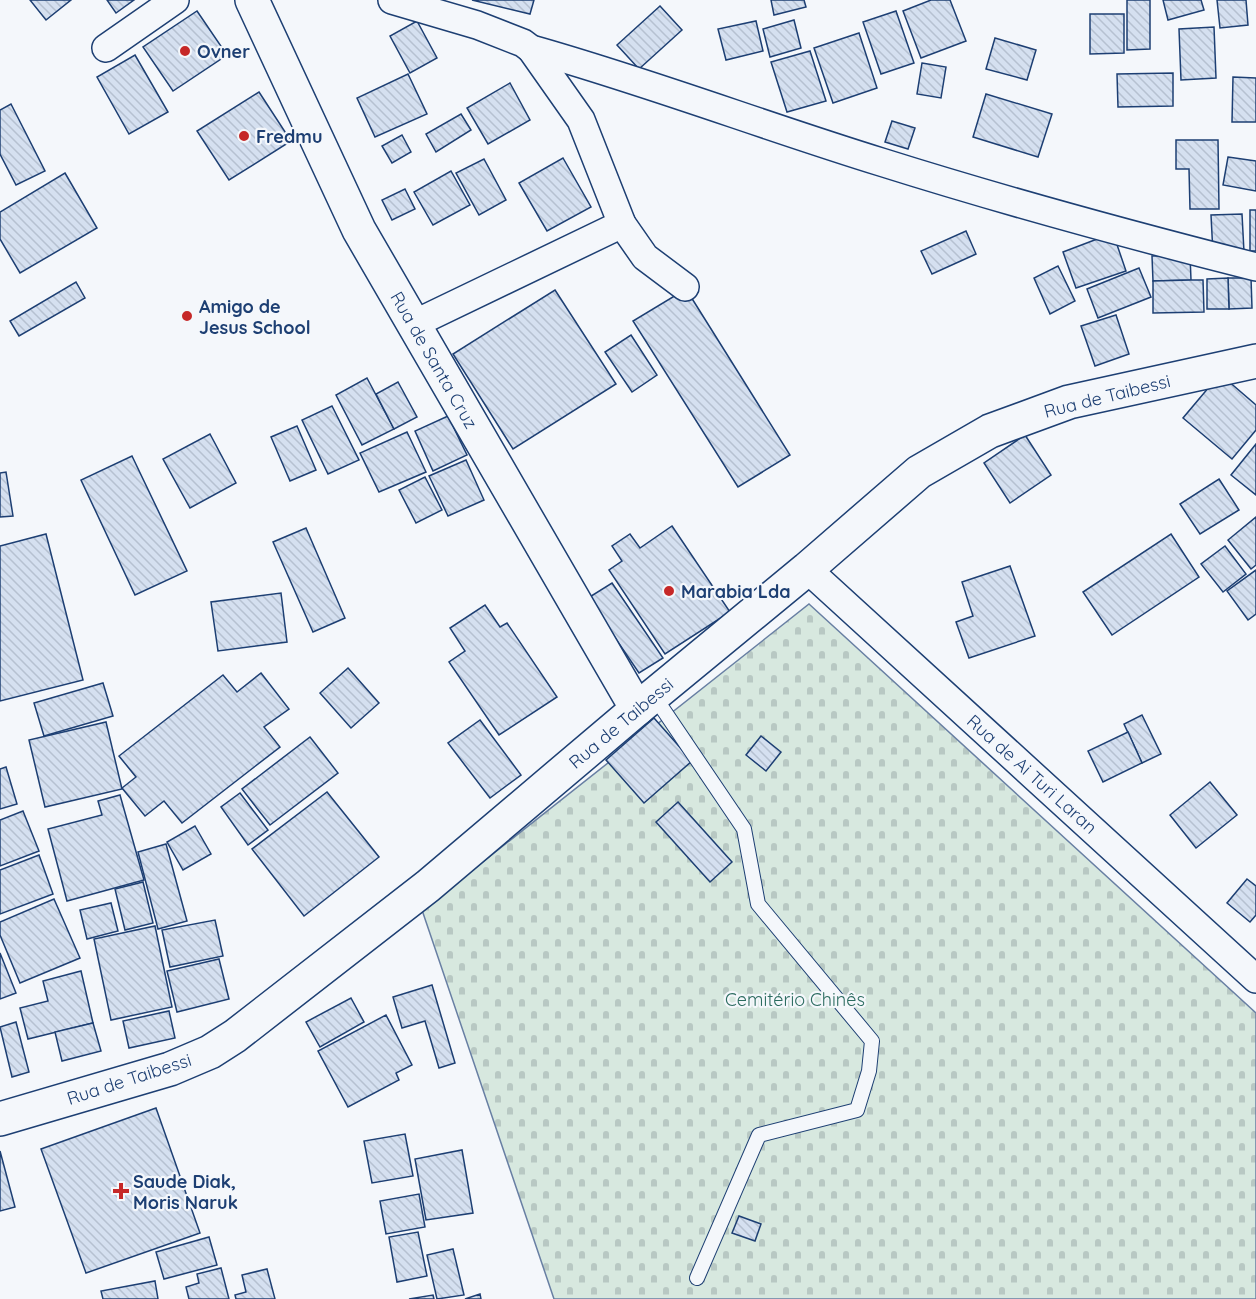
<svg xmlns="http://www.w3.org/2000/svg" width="1256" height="1299" font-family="Quicksand,sans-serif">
<defs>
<pattern id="cemetery-stones" width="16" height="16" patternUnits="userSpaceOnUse" patternTransform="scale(1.5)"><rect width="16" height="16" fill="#d7e8df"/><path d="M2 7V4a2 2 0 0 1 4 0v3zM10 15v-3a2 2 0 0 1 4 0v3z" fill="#b8c8c3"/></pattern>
<pattern id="building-back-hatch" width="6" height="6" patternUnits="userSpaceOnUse" patternTransform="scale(1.5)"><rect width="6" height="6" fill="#d5e0f0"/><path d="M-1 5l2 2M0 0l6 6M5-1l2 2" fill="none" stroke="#b6c1d1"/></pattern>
</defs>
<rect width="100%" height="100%" fill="#f4f7fb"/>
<!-- cemetery -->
<path fill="url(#cemetery-stones)" stroke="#687fa3" stroke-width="1.5" d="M809,604L1256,1013V1299H554L422,910Z"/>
<!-- building -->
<g fill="url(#building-back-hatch)" stroke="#1d3f73" stroke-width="1.5">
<path d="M30,0H71L46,20Z"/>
<path d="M107,0H134L116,13Z"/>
<path d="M472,0H534L530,14Z"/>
<path d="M771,0H804L806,7L774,15Z"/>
<path d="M931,0H950L966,41L921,58L903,11Z"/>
<path d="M1127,0H1150V49L1127,50Z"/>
<path d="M1163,0H1201L1204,10L1168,20Z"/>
<path d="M1217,0H1246L1248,25L1220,28Z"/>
<path d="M660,6L682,30L639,69L617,45Z"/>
<path d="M197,11L227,55L173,91L143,47Z"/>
<path d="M896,11L914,63L881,74L863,22Z"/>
<path d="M1090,14H1124V53L1090,54Z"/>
<path d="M794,20L801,48L770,57L763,29Z"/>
<path d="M417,21L437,58L410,73L390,36Z"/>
<path d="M756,21L763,51L726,60L718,29Z"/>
<path d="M1214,27L1216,78L1181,80L1179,29Z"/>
<path d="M859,33L877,88L833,103L814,48Z"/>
<path d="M995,38L1036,50L1027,80L986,69Z"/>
<path d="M810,51L826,101L787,112L771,62Z"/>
<path d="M135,55L168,112L129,134L97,77Z"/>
<path d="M922,63L946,67L941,98L917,94Z"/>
<path d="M1173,73V106L1118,107L1117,74Z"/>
<path d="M408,74L427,114L375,137L357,98Z"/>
<path d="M1233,77L1256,78V122H1232Z"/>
<path d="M510,83L530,120L488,144L467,108Z"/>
<path d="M259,92L291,141L229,180L197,131Z"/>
<path d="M986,94L1052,114L1038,157L973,137Z"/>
<path d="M11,104L45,171L16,185L0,154V110Z"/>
<path d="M461,114L471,130L436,152L426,134Z"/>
<path d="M892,121L915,128L908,149L885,142Z"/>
<path d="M402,135L411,152L392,163L382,146Z"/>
<path d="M1176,140H1218L1219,209H1190L1189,169H1176Z"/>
<path d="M1228,157L1256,161V191L1223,185Z"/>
<path d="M563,158L591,207L547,231L519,183Z"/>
<path d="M484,159L506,200L479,215L456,173Z"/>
<path d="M451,171L470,205L433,225L414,192Z"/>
<path d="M65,173L97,228L20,273L0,239V212Z"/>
<path d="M405,189L415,209L392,220L382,200Z"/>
<rect x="1250" y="210" width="6" height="41"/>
<path d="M1242,214L1244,252L1213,254L1211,215Z"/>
<path d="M966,231L976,254L932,274L921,251Z"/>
<path d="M1113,233L1126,271L1076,288L1063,252Z"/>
<path d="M1190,255L1191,280L1153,281L1152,256Z"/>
<path d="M1058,266L1075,301L1050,314L1034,278Z"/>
<path d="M1139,268L1151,297L1098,318L1087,289Z"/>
<path d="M1228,278H1251L1252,308L1229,309Z"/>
<path d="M1228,278L1229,309H1207V279Z"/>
<path d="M1191,280H1203L1204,312L1153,313V281Z"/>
<path d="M76,282L85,298L19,336L10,321Z"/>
<path d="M686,289L790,455L738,487L633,321Z"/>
<path d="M555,290L616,384L513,449L453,354Z"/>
<path d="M1116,315L1129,354L1095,366L1081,326Z"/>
<path d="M631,335L657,375L632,392L605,352Z"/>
<path d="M1220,374L1256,405V430L1232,459L1183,418Z"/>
<path d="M367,378L394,429L362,445L336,395Z"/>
<path d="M398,382L417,417L394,429L376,394Z"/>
<path d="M332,406L359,460L328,474L302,420Z"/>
<path d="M448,416L467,455L433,471L415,431Z"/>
<path d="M297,426L316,470L290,481L271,437Z"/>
<path d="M407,432L426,472L379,492L360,453Z"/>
<path d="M210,434L236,483L190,508L163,459Z"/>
<path d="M1025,435L1051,475L1010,503L984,463Z"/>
<path d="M1256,444V495L1231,475Z"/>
<path d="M132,456L187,571L135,595L81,480Z"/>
<path d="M466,460L484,500L448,516L429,476Z"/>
<path d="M6,472L13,516L0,517V473Z"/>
<path d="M425,477L442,510L416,523L399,490Z"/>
<path d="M1219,479L1239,510L1200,534L1180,504Z"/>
<path d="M1256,517V565L1251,569L1228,540Z"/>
<path d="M672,526L730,612L665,654L609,570L622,561L612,546L630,534L640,548Z"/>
<path d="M306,528L345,618L313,632L273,542Z"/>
<path d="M46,534L83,680L0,701V546Z"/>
<path d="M1171,534L1199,577L1112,635L1083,592Z"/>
<path d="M1225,546L1246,574L1223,592L1201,564Z"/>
<path d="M1010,566L1035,636L969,658L956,622L973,616L962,582Z"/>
<path d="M1256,570V614L1248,620L1227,591Z"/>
<path d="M612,583L663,658L639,673L588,598Z"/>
<path d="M281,593L287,642L218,651L211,602Z"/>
<path d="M485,605L500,627L507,623L557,697L499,735L449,662L465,651L450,628Z"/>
<path d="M348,668L379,703L351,728L320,693Z"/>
<path d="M261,673L289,709L264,727L280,747L182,823L164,801L145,816L122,788L136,777L119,756L223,675L237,692Z"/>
<path d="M103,683L113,716L44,736L34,703Z"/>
<path d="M1142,715L1161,754L1142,763L1124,724Z"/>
<path d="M654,718L692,761L644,803L606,760Z"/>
<path d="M480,720L521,775L490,798L448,743Z"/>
<path d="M106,722L122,789L45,807L29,740Z"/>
<path d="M1128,732L1142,763L1103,782L1088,751Z"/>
<path d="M761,736L781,752L766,771L746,755Z"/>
<path d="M310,737L338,773L270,825L242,789Z"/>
<path d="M6,767L17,804L0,809V769Z"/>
<path d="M1210,782L1237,815L1196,848L1170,815Z"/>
<path d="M327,792L379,857L304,916L252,849Z"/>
<path d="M240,793L268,830L248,845L221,807Z"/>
<path d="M120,795L144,880L67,901L48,829L102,815L98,801Z"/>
<path d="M678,802L732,862L710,882L656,822Z"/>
<path d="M23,811L39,851L0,866V820Z"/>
<path d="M195,826L211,854L183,870L167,842Z"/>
<path d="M166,844L187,921L158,929L138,852Z"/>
<path d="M39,855L53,894L0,914V870Z"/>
<path d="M1247,879L1256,886V915L1250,922L1227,903Z"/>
<path d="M143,882L153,923L125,930L115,889Z"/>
<path d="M54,899L80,958L20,983L0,935V922Z"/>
<path d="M111,903L118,931L87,939L80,910Z"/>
<path d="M215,920L223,956L170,967L162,930Z"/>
<path d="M155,926L172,1007L111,1020L94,939Z"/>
<path d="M0,953L16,993L0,999Z"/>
<path d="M219,959L229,999L177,1012L167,971Z"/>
<path d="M81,971L93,1023L28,1039L20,1008L48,1001L43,981Z"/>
<path d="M432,985L455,1063L439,1068L425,1021L402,1028L393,997Z"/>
<path d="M351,998L364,1022L320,1047L306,1022Z"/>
<path d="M169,1011L175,1038L129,1048L123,1021Z"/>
<path d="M386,1015L412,1065L396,1073L399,1080L348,1107L318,1051Z"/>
<path d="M16,1022L29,1072L12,1077L0,1027Z"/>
<path d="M93,1023L101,1051L62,1061L55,1032Z"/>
<path d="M156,1108L200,1233L86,1273L41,1149Z"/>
<path d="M405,1134L413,1176L372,1183L364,1141Z"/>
<path d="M462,1150L473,1213L426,1220L415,1159Z"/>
<path d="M0,1151L15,1207L0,1211Z"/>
<path d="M419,1194L425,1227L386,1234L380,1201Z"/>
<path d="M739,1216L761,1224L755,1241L732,1233Z"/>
<path d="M418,1232L427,1276L397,1282L389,1237Z"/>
<path d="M209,1237L217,1265L164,1279L156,1252Z"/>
<path d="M453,1249L464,1295L437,1299L427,1255Z"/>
<path d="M221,1268L229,1299H189L186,1287L199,1283L197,1274Z"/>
<path d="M267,1269L275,1299H236L235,1295L246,1292L242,1275Z"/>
<path d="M155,1281L158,1299H103L101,1291Z"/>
<path d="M480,1294L481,1299H465Z"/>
<path d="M433,1295L434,1299H409Z"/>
</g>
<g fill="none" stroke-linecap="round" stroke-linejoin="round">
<!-- service casing -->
<g stroke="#1d3f73" stroke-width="16">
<path id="service" d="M654,696L744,829L758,904L872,1041L869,1071L857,1110L759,1135L697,1278"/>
</g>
<!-- minor casing -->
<g stroke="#1d3f73" stroke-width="30">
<g id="minor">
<path d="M392,0L477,25L523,43L531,49C649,82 764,126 881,162C1005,201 1130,235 1256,267"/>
<path d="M106,48L175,0"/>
<path d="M531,49L581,120L622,224L645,257L685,287"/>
<path d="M414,324L622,224"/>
<path d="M807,569L1256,979"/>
</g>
</g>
<!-- tertiary casing -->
<g stroke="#1d3f73" stroke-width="36">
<g id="tertiary">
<path d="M252,0L359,230L637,709"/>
<path d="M0,1119L170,1069L210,1052L235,1036L428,886L637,709L807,569L919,472L990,431L1069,402L1256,361"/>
</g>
</g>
<!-- service -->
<use href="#service" stroke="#f4f7fb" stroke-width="14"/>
<!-- minor -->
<use href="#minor" stroke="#f4f7fb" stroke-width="27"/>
<!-- tertiary -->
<use href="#tertiary" stroke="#f4f7fb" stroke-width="33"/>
</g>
<!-- markers -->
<g fill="#c62828" stroke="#f4f7fb" stroke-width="2">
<circle cx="185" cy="51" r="6"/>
<circle cx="244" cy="136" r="6"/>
<circle cx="187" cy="316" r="6"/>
<circle cx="669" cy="591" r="6"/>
<path d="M118 1182h6v6h6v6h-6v6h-6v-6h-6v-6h6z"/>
</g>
<g text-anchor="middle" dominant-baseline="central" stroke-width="4.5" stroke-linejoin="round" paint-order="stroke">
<!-- poi labels -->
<g font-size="18" font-weight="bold" fill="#1d3f73" stroke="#f4f7fb" text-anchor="start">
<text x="197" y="51">Ovner</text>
<text x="256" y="136">Fredmu</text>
<text x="199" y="306">Amigo de<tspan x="199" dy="21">Jesus School</tspan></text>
<text x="681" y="591">Marabia Lda</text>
<text x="133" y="1181">Saude Diak,<tspan x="133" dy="21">Moris Naruk</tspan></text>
</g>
<!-- street labels -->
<g font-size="18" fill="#1d3f73" stroke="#f4f7fb">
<text transform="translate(434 360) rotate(60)">Rua de Santa Cruz</text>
<text transform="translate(1107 396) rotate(-14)">Rua de Taibessi</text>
<text transform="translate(621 723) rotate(-40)">Rua de Taibessi</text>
<text transform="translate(1032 774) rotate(42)">Rua de Ai Turi Laran</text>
<text transform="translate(129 1079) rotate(-18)">Rua de Taibessi</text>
</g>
<!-- park labels -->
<g font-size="18" fill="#2c6c60" stroke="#f4f7fb">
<text x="795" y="999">Cemitério Chinês</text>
</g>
</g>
</svg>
